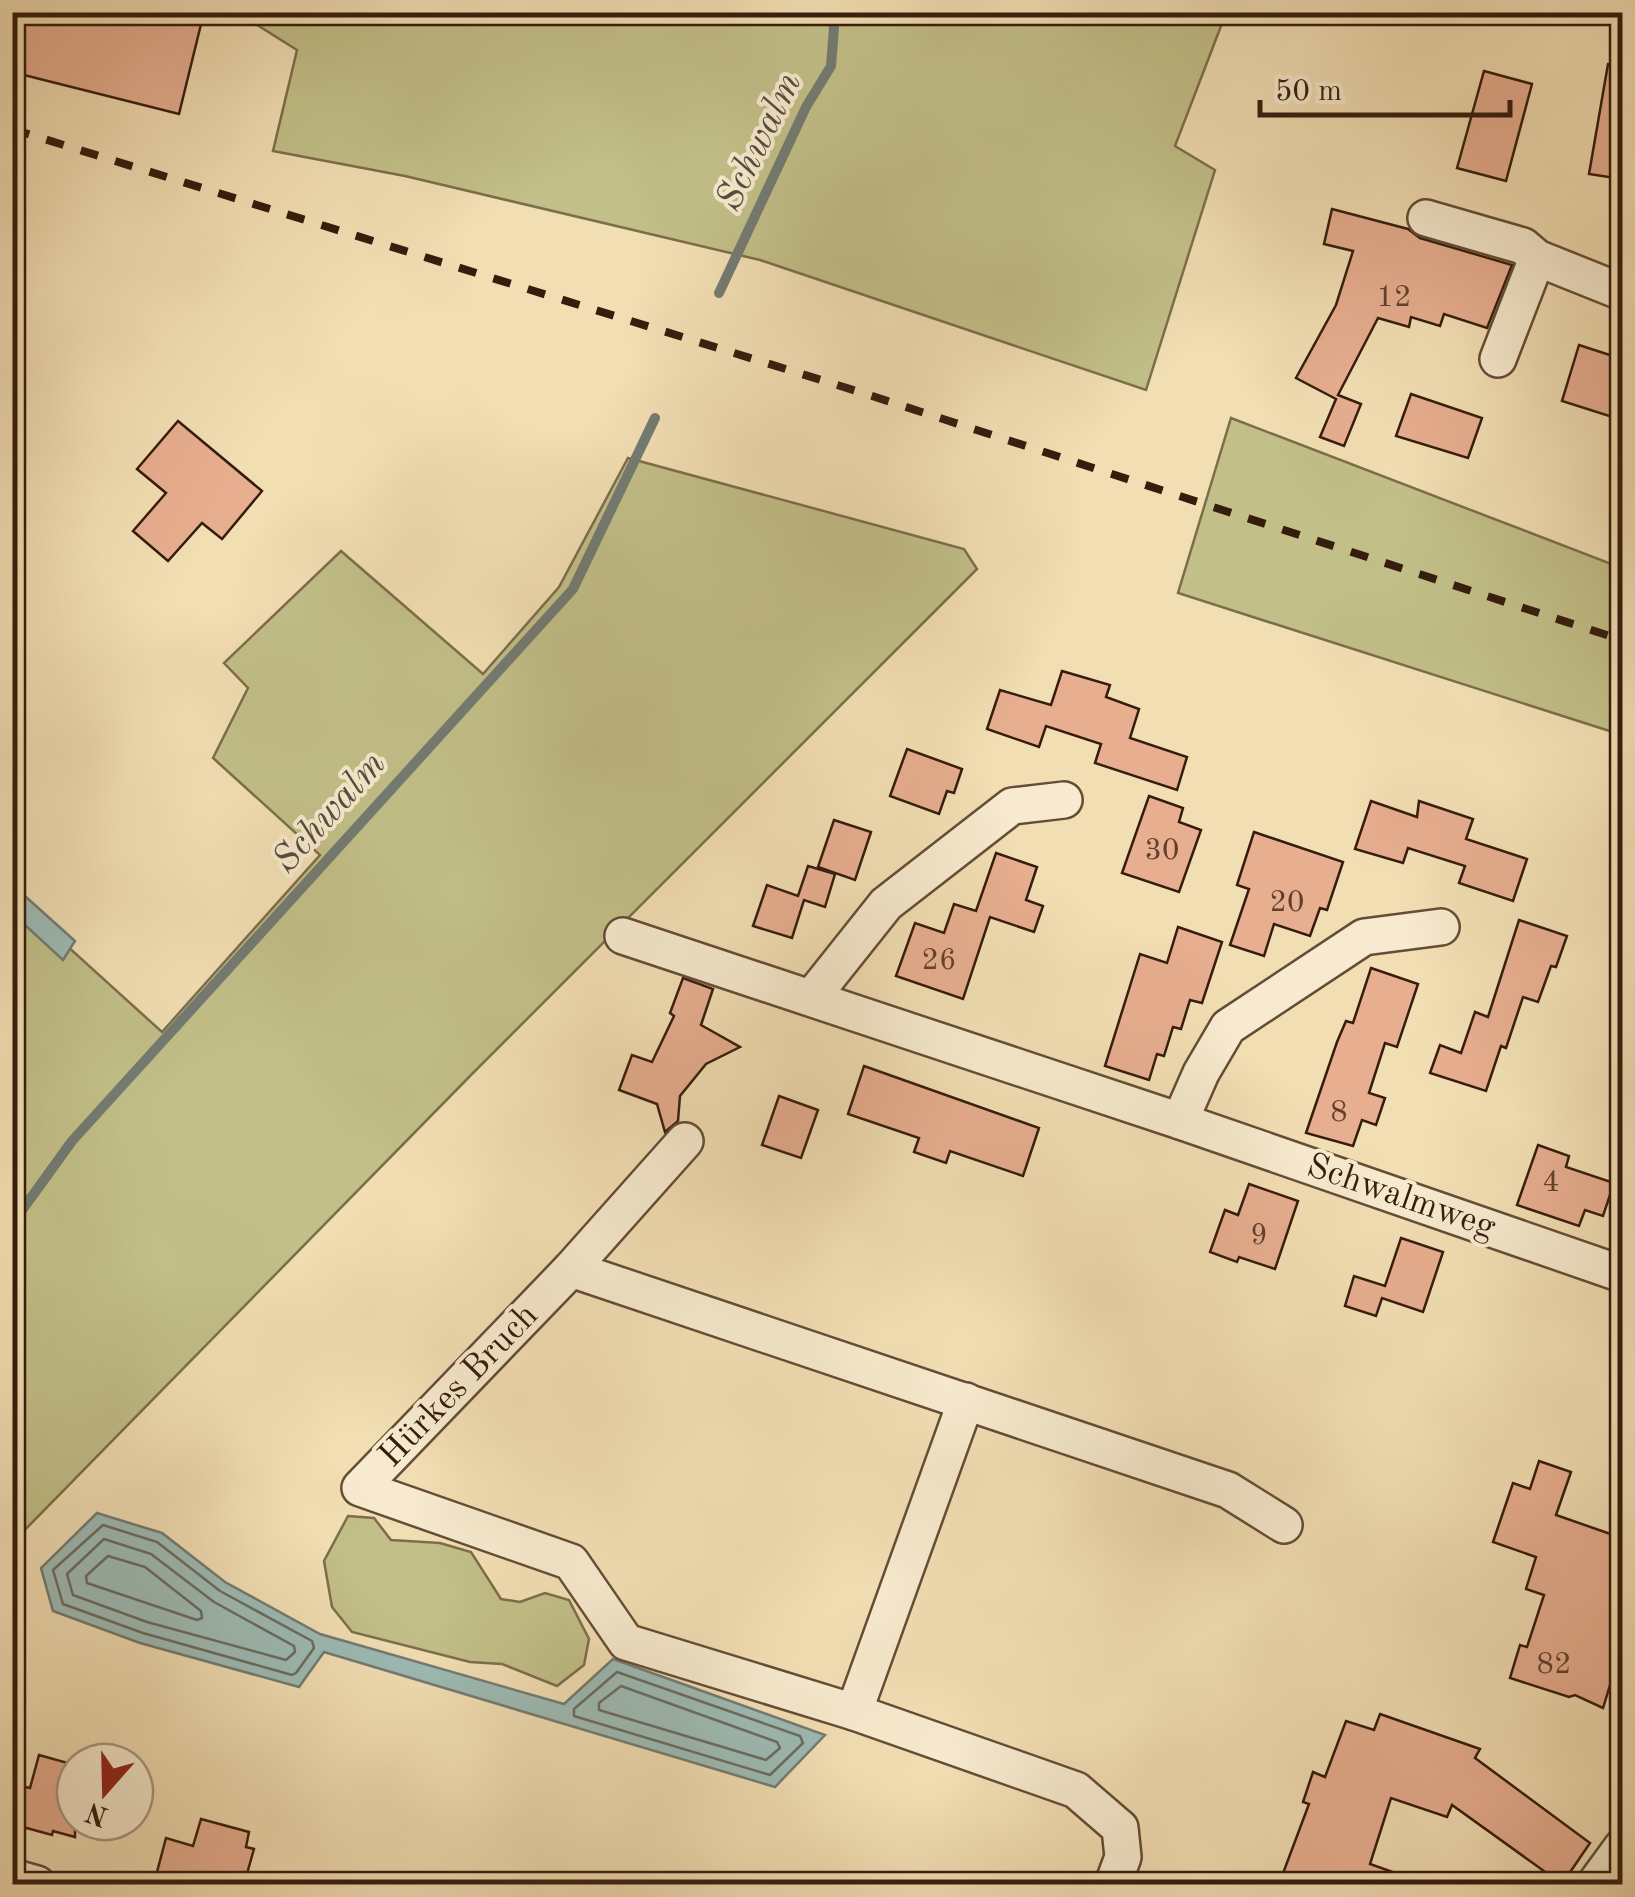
<svg xmlns="http://www.w3.org/2000/svg" width="1635" height="1897" font-family="'Old Standard TT',serif">
<rect width="100%" height="100%" fill="#f2deb3"/>
<filter id="stains"><feTurbulence type="fractalNoise" baseFrequency=".002" numOctaves="4"/><feColorMatrix values="0 0 0 0 .2 0 0 0 0 .09 0 0 0 0 .02 0 0 0 .5 -.17"/></filter>
<radialGradient id="worn" r=".72"><stop offset=".6" stop-color="#630" stop-opacity="0"/><stop offset="1" stop-color="#630" stop-opacity=".3"/></radialGradient>
<!-- green -->
<g fill="#c2bf88" stroke="#7c6e4a" stroke-width="2.5">
<path d="M238,13H1226L1175,146L1215,170L1146,390L760,260L405,176L273,151L297,50Z"/>
<path d="M1231,418L1622,568V735L1178,593Z"/>
<path d="M628,458L964,549L977,569L471,1075L13,1542L12,896L162,1032L320,855L213,758L248,688L224,663L341,551L483,674L559,587Z"/>
<path d="M348,1516L374,1518L391,1540L440,1543L471,1552L501,1599L520,1602L545,1593L569,1600L589,1639L584,1665L557,1686L502,1664L470,1662L352,1632L332,1607L324,1561Z"/>
</g>
<!-- water -->
<g fill="#9dbbb5" stroke="#737b72" stroke-width="2.5">
<path d="M16,888L75,941L63,960L13,914V893Z"/>
<path d="M97,1513L162,1533L225,1582L320,1634L564,1704L613,1659L825,1735L775,1787L324,1652L299,1687L140,1643L53,1611L41,1568Z"/>
</g>
<g fill="none" stroke-linecap="round" stroke-linejoin="round">
<!-- shore -->
<g stroke="#696c61" stroke-width="2.5">
<path d="M103,1525L157,1542L220,1591L312,1641L314,1648L296,1673L292,1675L143,1633L63,1604L53,1570Z"/>
<path d="M104,1539L151,1554L214,1602L294,1646L295,1652L286,1660L147,1622L73,1595L67,1574Z"/>
<path d="M108,1556L145,1567L201,1611L202,1618L197,1620L87,1583L86,1576Z"/>
<path d="M617,1672L800,1736L803,1743L770,1775L574,1716V1709Z"/>
<path d="M621,1686L777,1742L780,1748L766,1760L599,1710V1703Z"/>
</g>
<!-- stream -->
<g stroke="#737b72" stroke-width="10">
<path d="M719,293L806,107L831,66L834,28L832,12"/>
<path d="M12,1224L72,1141L573,589L655,418"/>
</g>
</g>
<!-- building -->
<g fill="#e7ae90" stroke="#351c0d" stroke-width="2.5">
<path d="M12,12H204L179,114L12,72Z"/>
<path d="M1608,64L1622,65V179L1589,174Z"/>
<path d="M1484,71L1532,84L1506,181L1457,168Z"/>
<path d="M1332,209L1408,229L1420,238L1512,265L1487,328L1444,314L1440,326L1411,317L1409,327L1378,318L1338,395L1361,404L1344,446L1320,437L1336,399L1296,378L1336,305L1353,251L1324,244Z"/>
<path d="M1579,345L1622,359V420L1562,401Z"/>
<path d="M1411,394L1482,418L1468,458L1396,436Z"/>
<path d="M178,421L262,491L222,539L202,523L168,561L133,531L166,493L137,469Z"/>
<path d="M1062,671L1110,685L1106,697L1139,709L1130,738L1187,757L1177,790L1095,763L1101,744L1046,726L1039,747L987,729L1000,690L1051,705Z"/>
<path d="M907,749L962,769L954,793L947,791L939,814L890,796Z"/>
<path d="M1149,796L1183,808L1179,822L1201,830L1179,892L1122,873Z"/>
<path d="M1371,801L1417,817L1419,801L1473,819L1466,839L1527,859L1513,901L1459,883L1465,866L1408,848L1403,863L1355,849Z"/>
<path d="M834,820L871,832L855,880L818,867Z"/>
<path d="M1254,832L1343,862L1327,910L1320,908L1310,936L1274,924L1264,956L1230,945L1249,889L1237,885Z"/>
<path d="M996,853L1037,867L1026,900L1043,906L1034,932L990,917L963,999L896,976L915,923L944,933L954,904L976,911Z"/>
<path d="M808,866L835,874L825,907L804,900L792,938L753,926L767,885L798,896Z"/>
<path d="M1519,920L1567,936L1556,967L1551,966L1538,1002L1523,997L1506,1048L1501,1046L1486,1091L1430,1073L1440,1045L1461,1053L1475,1012L1488,1017Z"/>
<path d="M1178,927L1222,942L1202,1003L1190,1000L1181,1029L1173,1027L1164,1056L1157,1054L1149,1080L1105,1066L1140,954L1167,963Z"/>
<path d="M1371,968L1418,984L1397,1047L1385,1043L1369,1093L1385,1098L1376,1125L1362,1120L1353,1146L1306,1133L1337,1042L1346,1021L1353,1023Z"/>
<path d="M683,978L713,989L701,1025L740,1047L706,1064L680,1096L678,1121L665,1132L657,1104L619,1090L632,1055L652,1062L674,1016L670,1013Z"/>
<path d="M864,1066L1039,1128L1023,1176L950,1151L946,1163L914,1152L919,1138L848,1114Z"/>
<path d="M779,1096L818,1110L801,1158L762,1145Z"/>
<path d="M1538,1145L1569,1156L1566,1167L1614,1183L1603,1216L1585,1210L1579,1226L1517,1205Z"/>
<path d="M1249,1184L1298,1201L1275,1269L1239,1257L1237,1262L1210,1252L1225,1210L1238,1215Z"/>
<path d="M1401,1238L1443,1252L1423,1312L1382,1298L1376,1316L1345,1306L1354,1276L1385,1286Z"/>
<path d="M1539,1461L1571,1472L1556,1515L1622,1538V1646L1603,1708L1575,1695L1569,1697L1510,1678L1520,1645L1527,1647L1544,1595L1526,1589L1536,1557L1493,1542L1513,1483L1530,1489Z"/>
<path d="M1380,1714L1480,1749L1475,1758L1590,1843L1562,1884L1452,1805L1447,1817L1391,1798L1370,1864L1418,1881L1417,1884H1279L1309,1804L1303,1802L1313,1772L1325,1777L1346,1721L1374,1730Z"/>
<path d="M39,1755L75,1765L66,1798L75,1801V1837L53,1831L52,1835L23,1827L24,1823L12,1820V1784L30,1788Z"/>
<path d="M201,1819L249,1832L246,1847L254,1849L244,1884H183L184,1880L157,1872L166,1838L193,1846Z"/>
</g>
<g fill="none" stroke-linecap="round" stroke-linejoin="round">
<!-- minor casing -->
<g stroke="#644c36" stroke-width="40">
<g id="minor">
<path d="M1426,218L1523,246L1537,258L1622,292"/>
<path d="M1498,359L1537,258"/>
<path d="M623,936L1180,1121L1622,1274"/>
<path d="M812,997L886,904L1012,806L1064,800"/>
<path d="M1180,1121L1201,1073L1228,1027L1364,937L1441,927"/>
<path d="M685,1141L571,1269L360,1488L571,1562L626,1642L854,1712L1076,1790L1120,1828L1123,1857L1113,1884"/>
<path d="M571,1269L1228,1490L1284,1525"/>
<path d="M854,1712L966,1401"/>
<path d="M12,1877L37,1884"/>
<path d="M1595,1884L1622,1847"/>
</g>
</g>
<!-- minor -->
<use href="#minor" stroke="#f7eace" stroke-width="35"/>
<!-- rail -->
<path stroke="#351c0d" stroke-width="8" stroke-dasharray="18 18" stroke-linecap="butt" d="M12,129L863,393L1622,640"/>
</g>
<g text-anchor="middle" dominant-baseline="central" stroke-width="8" stroke-linejoin="round" paint-order="stroke">
<!-- number labels -->
<g font-size="30" fill="#62402e">
<text x="1394" y="298">12</text>
<text x="1162" y="851">30</text>
<text x="1287" y="903">20</text>
<text x="939" y="961">26</text>
<text x="1339" y="1113">8</text>
<text x="1551" y="1183">4</text>
<text x="1259" y="1236">9</text>
<text x="1554" y="1665">82</text>
</g>
<!-- street labels -->
<g font-size="35" fill="#351c0d" stroke="#f7eace">
<text transform="translate(1401 1197) rotate(19)">Schwalmweg</text>
<text transform="translate(459 1386) rotate(-46)">Hürkes Bruch</text>
</g>
<!-- water labels -->
<g font-size="38" font-style="italic" fill="#544c3f" stroke="#f7eace">
<text transform="translate(760 142) rotate(-64)">Schwalm</text>
<text transform="translate(330 813) rotate(-48)">Schwalm</text>
</g>
</g>
<!-- margin -->
<rect width="1635" height="1897" fill="none" stroke="#f2deb3" stroke-width="50"/>
<rect x="15" y="15" width="1605" height="1867" fill="none" stroke="#351c0d" stroke-width="5"/>
<rect x="25" y="25" width="1585" height="1847" fill="none" stroke="#351c0d" stroke-width="2.5"/>
<!-- north arrow -->
<g transform="translate(105 1792) rotate(200)"><circle r="48" fill="#f7eace" stroke="#a99881" stroke-width="2.5"/>
<path d="M0-8L18 38L0 25L-18 38Z" fill="#8f2418"/>
<text y="-15" font-size="28" font-weight="bold" text-anchor="middle" fill="#351c0d">N</text>
</g>
<!-- scale -->
<path d="M1260 100v15h250v-15" fill="none" stroke="#351c0d" stroke-width="5"/>
<text x="1275" y="100" font-size="30" fill="#351c0d" stroke="#f7eace" stroke-width="8" paint-order="stroke">50 m</text>
<rect width="100%" height="100%" filter="url(#stains)"/>
<rect width="100%" height="100%" fill="url(#worn)"/>
</svg>
